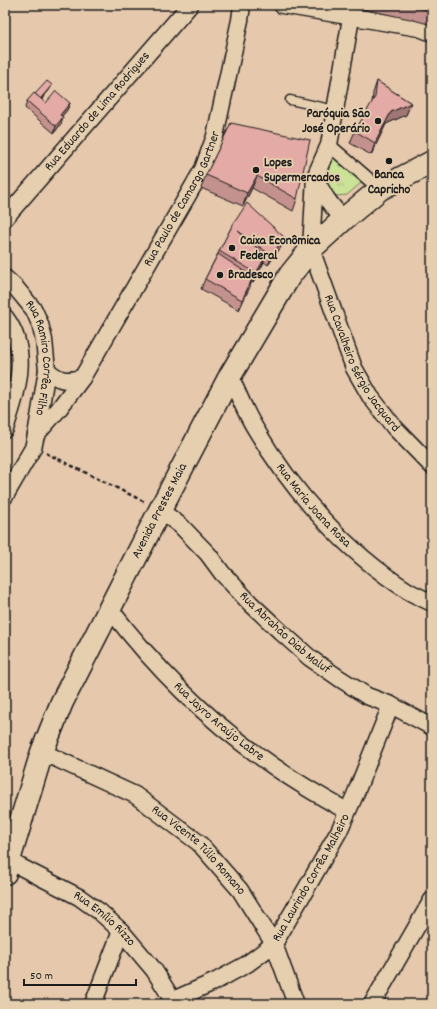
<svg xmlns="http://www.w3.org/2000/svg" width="437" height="1009" font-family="Dekko,sans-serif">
<defs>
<pattern id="park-tufts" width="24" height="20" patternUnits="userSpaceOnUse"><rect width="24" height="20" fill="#cce297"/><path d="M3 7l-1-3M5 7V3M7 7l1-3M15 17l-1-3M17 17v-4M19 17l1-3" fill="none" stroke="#afc182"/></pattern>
</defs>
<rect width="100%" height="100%" fill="#e6c8ad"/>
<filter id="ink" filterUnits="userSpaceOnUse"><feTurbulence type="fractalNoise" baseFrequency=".025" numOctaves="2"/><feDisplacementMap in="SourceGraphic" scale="8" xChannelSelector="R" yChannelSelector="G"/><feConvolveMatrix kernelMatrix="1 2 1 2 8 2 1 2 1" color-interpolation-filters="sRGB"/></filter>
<g filter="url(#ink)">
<!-- park -->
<path fill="url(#park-tufts)" stroke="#747f5a" d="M332,153L361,183L347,195L336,196L328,187L327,178Z"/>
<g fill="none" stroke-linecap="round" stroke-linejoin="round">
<!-- service casing -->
<g stroke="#1c1c1c" stroke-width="11">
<path id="service" d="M290,100L335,110"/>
</g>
<!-- pedestrian casing -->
<g stroke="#1c1c1c" stroke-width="15">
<path id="pedestrian" d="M329,145L380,189"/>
</g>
<!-- minor casing -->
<g stroke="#1c1c1c" stroke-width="19">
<g id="minor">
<path d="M282,5L419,28L432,33"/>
<path id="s1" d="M315,177L311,249L354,368L370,396L394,427L432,466"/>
<path id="s2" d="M5,218L190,5"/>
<path d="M344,219C330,205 323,195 315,177L329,145L351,18"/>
<path id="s3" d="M5,278L16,288L34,310L40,324L44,340L47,370L36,435L33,448L5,496"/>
<path d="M5,317C31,351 17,392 5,429"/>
<path d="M47,370C60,382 66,381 82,378"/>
<path id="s4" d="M230,376C238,393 245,412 255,428C292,491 345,551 408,591C415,595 424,599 432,603"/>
<path id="s5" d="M36,435L58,410L82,378L203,169L215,136L240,20L242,5"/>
<path id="s6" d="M160,510L181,526L208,554L222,573L250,603L282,633L310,658L339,678L367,696L391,705L432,727"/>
<path id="s7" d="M110,609C153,665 204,717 262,758C289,778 318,795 347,811"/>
<path id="s8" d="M42,752L135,795L199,843L240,890L274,944L296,1004"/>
<path id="s9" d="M9,861L79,897L100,912L121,931L154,970L175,1004"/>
<path id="s10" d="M173,1000L216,981L247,964L274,944L310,882L339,831L355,795L391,705"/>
<path d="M93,1004L121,931"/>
<path d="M372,1004L432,900"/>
</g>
</g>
<!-- secondary casing -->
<g stroke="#1c1c1c" stroke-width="25">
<g id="secondary">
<path id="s11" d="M5,873L42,752L62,702L160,510L230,376L290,275L311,249L344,219L380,189L432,162"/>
</g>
</g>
<!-- path -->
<path stroke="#1c1c1c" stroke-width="2.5" stroke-dasharray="4 3" stroke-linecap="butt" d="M46,453L145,502"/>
<!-- service -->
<use href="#service" stroke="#e6cfaf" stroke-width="8"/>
<!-- pedestrian -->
<use href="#pedestrian" stroke="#e6cfaf" stroke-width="12"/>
<!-- minor -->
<use href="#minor" stroke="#e6cfaf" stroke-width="16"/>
<!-- secondary -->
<use href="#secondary" stroke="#e6cfaf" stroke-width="22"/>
</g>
<!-- wall -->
<g fill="#c4928e" stroke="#1c1c1c">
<path d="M343,5H432V25L410,19Z"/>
<path d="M377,81L411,103L406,115L386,124L371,155L350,143L355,131L372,103L373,93Z"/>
<path d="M50,89L42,99L46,103H70L67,110L62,116L61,124L54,133L25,108L27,101L35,94Z"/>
<path d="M231,123L297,199L293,211L252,188L243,206L201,188L206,175Z"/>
<path d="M232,226L284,237L281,247L268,265L264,262L262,266L253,283L251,282L239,310L201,289L205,279Z"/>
</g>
<!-- shaded-wall -->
<g fill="#a07774" stroke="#1c1c1c">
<path d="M52,85L50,89L40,101L41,98Z"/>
<path d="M70,103L67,110L58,121L60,115Z"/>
<path d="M411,103L406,115L386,124L371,155L375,143L391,112Z"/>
<path d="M63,117L61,124L54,133L56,126Z"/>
<path d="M257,176L252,188L243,206L247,193Z"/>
<path d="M284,237L281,247L268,265L272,256Z"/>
<path d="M266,256L262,266L253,283L256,273Z"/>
<path d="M253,277L250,287L239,310L242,300Z"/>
</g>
<!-- building -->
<g fill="#e4aaa5" stroke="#1c1c1c">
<path d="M407,5H432V11L415,7Z"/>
<path d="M47,81L52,85L41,98L46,103L35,94Z"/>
<path d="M377,81L411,103L391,112L375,143L355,131L375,97Z"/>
<path d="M56,91L70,103L60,115L63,117L56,126L27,101L34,93L46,103Z"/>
<path d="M231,123L310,140L297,199L257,176L247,193L206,175Z"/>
<path d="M247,203L284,237L272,256L238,231L266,256L256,273L219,251L232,226Z"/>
<path d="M218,254L253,277L242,300L205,279Z"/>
</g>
</g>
<!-- markers -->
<g fill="#1c1c1c" stroke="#e6cfaf" stroke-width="1.5">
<circle cx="378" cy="121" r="4"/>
<circle cx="389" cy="161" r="4"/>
<circle cx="256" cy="170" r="4"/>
<circle cx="232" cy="248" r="4"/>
<circle cx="220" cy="275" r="4"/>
</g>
<g text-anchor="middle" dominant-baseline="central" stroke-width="3.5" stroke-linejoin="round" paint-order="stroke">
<!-- street labels -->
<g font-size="13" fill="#1c1c1c" stroke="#e6cfaf">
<text stroke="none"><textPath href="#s2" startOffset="141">Rua Eduardo de Lima Rodrigues</textPath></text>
<text stroke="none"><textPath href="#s5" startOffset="279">Rua Paulo de Camargo Gartner</textPath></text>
<text stroke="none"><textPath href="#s3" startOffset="92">Rua Ramiro Corrêa Filho</textPath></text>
<text stroke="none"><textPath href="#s1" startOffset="198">Rua Cavalheiro Sérgio Jacquard</textPath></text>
<text stroke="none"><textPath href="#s4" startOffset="155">Rua Maria Joana Rosa</textPath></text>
<text stroke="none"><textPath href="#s11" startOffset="395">Avenida Prestes Maia</textPath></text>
<text stroke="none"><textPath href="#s6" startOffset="176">Rua Abrahão Diab Maluf</textPath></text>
<text stroke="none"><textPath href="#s7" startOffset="157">Rua Jayro Araújo Labre</textPath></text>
<text stroke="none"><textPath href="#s8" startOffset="187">Rua Vicente Túlio Romano</textPath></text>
<text stroke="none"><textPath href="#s10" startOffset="192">Rua Laurindo Corrêa Malheiro</textPath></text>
<text stroke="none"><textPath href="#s9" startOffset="112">Rua Emílio Rizzo</textPath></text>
</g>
<!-- poi labels -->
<g font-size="13" font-weight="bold" fill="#1c1c1c" stroke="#e6cfaf" text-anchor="start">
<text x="370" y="114" text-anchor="end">Paróquia São<tspan x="370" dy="15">José Operário</tspan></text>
<text x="264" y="163">Lopes<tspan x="264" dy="15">Supermercados</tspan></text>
<text x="389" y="175" text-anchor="middle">Banca<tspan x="389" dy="15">Capricho</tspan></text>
<text x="240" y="241">Caixa Econômica<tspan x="240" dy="15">Federal</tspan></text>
<text x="228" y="275">Bradesco</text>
</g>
</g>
<!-- margin -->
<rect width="437" height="1009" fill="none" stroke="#e6cfaf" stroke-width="20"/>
<rect x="10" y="10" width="417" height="989" fill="none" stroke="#1c1c1c" stroke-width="1.5" filter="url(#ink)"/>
<!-- scale -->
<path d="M24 979v6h112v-6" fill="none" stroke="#1c1c1c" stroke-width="2"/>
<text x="30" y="979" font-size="12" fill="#1c1c1c" stroke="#e6cfaf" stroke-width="3" paint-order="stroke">50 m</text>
</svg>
